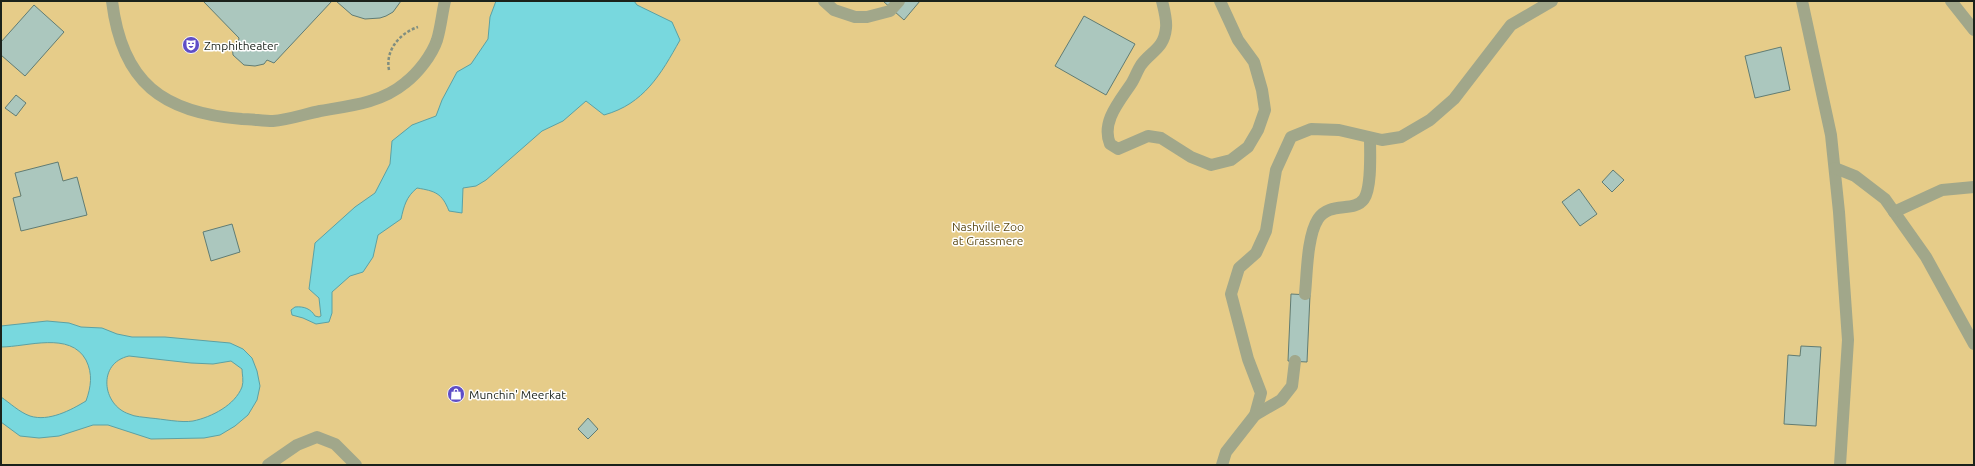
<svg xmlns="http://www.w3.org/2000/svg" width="1975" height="466" font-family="Ubuntu,sans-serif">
<rect width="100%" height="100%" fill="#d6e9d5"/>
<!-- green -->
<rect fill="#e6cc89" x="1" y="1" width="1973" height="464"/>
<!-- water -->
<g fill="#78d8de" stroke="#5ca1a4" fill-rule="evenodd">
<path d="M496,1H634L637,5L672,22L680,40C661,74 644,104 604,115L586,101L563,121L542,131L486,180L476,186L463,188L462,213L449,211C442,193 435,191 417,188C406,197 404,206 401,219L378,235L373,257L363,272L350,276L332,292V313L329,322L316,324L303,318L292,315L291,310L295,307C304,306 311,309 315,316L319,317L321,316L319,298L309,289L315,243L355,207L375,193L390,164L392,141L412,125L436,116L442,100L457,72L471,64L488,39L490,17Z"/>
<path d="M47,321L69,323L81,327L102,328L117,334L132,337H165L230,343L243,349L252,358L257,371L260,386L257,400L248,415L235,426L220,435L204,438L151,439L108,425H93L59,436L39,438L20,436L1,422V397C10,403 19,412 30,416C49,422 71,410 86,401C91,387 93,374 86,360C70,331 27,347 1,347V326ZM129,356L191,363L213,364L231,361L242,369C242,374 244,381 242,387C235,405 212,417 193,421C181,423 163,419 150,418C144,417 135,417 129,414C102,405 97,363 129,356Z"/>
</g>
<!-- building -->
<g fill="#abc7be" stroke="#617c73">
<path d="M203,1H332L274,63L267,60L264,64L255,66L244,65L233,55L232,44H238L239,38Z"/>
<path d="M336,1H401L393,12L386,16L380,18L365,19L352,15Z"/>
<path d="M883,1H920L904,20Z"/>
<path d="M34,5L64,32L25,76L1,55V42Z"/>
<path d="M1084,16L1135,44L1106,95L1055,66Z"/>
<path d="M1781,47L1790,90L1755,98L1745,56Z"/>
<path d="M16,95L26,103L16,116L5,108Z"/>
<path d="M58,162L63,181L77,177L87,215L21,231L13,198L21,196L15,173Z"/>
<path d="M1613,170L1624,180L1612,192L1602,182Z"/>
<path d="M1579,189L1597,214L1580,226L1562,202Z"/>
<path d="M232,224L240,252L211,261L203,232Z"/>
<path d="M1291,294L1310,295L1307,362L1288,361Z"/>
<path d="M1801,346L1821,347L1816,426L1784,424L1788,355L1800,356Z"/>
<path d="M588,418L598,429L588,439L578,429Z"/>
</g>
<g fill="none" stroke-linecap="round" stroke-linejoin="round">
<!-- path -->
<path stroke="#808e80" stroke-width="2.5" stroke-dasharray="3 2" stroke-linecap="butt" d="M389,70C385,50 400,33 418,27"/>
<!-- minor -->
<g stroke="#a1a78a" stroke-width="12">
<path d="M112,1C122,83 163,113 242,119C252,119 263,121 273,121C288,120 305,114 320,111C350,106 381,103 405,83C418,73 432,55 437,40C441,27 442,13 445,1"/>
<path d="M824,1L834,10L855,17H867L890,11L899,1"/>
<path d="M1162,1C1164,9 1167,20 1166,28C1164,49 1151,51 1141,65C1137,71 1135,78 1131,84C1119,102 1101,122 1110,144L1118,149L1148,136L1161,138L1191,157L1211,165L1231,160L1248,147L1258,130L1265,110L1262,90L1254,62L1238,40L1220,1"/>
<path d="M1802,1L1831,135L1839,212L1848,340L1840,465"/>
<path d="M1951,1L1974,30"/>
<path d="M1835,168L1855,176L1885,199L1926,257L1974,344"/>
<path d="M1894,212L1942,190L1974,187"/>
<path d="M1305,294C1307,274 1307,236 1318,219C1330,201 1354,213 1364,199C1372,187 1370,153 1370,138"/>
<path d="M1255,415L1281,400L1292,386L1295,361"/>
<path d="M268,465L297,445L317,437L335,444L356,465"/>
<path d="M1222,465L1226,452L1255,415L1261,393L1248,359L1231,294L1239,268L1256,253L1266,231L1276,170L1291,137L1311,129L1339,130L1382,140L1401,137L1430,120L1454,99L1511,25L1552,1"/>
</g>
</g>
<!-- icons -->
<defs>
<g id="theatre-disc" transform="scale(0.9)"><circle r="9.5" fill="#5f4ec6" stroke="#fff"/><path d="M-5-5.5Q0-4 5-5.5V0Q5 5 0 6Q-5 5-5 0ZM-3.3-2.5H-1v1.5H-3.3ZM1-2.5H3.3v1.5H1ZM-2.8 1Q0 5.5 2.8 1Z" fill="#fff"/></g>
<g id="shop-disc" transform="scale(0.9)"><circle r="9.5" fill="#5f4ec6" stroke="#fff"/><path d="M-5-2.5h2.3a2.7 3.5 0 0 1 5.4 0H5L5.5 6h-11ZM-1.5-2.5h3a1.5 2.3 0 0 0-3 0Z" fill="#fff"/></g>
</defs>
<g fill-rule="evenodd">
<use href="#theatre-disc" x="191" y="45"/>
<use href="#shop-disc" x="456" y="394"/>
</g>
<g text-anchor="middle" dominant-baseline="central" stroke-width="3" stroke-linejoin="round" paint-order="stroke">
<!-- poi labels -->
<g font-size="12" fill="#1b221b" stroke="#fff" text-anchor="start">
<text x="204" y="45">Zmphitheater</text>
<text x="469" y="394">Munchin' Meerkat</text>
</g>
<!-- park labels -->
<g font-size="12" fill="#5f4d19" stroke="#fff">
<text x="988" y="226">Nashville Zoo<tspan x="988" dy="14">at Grassmere</tspan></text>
</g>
</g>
<!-- border -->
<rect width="1975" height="466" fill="none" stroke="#1b221b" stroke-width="4"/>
</svg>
